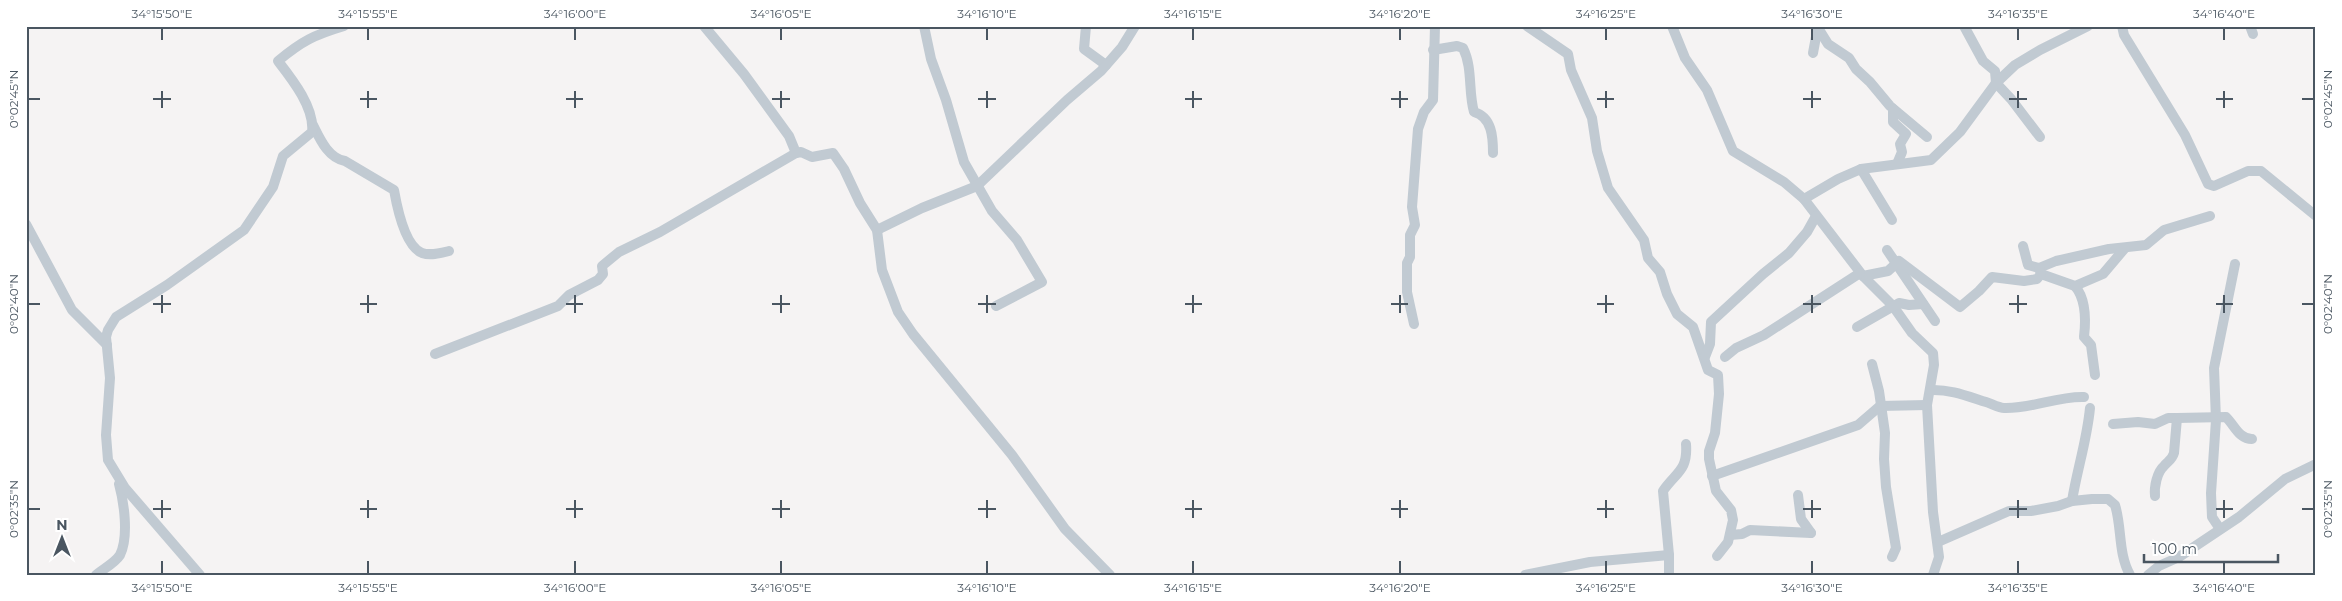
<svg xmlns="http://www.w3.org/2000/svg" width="2342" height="601" font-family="Montserrat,sans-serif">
<rect width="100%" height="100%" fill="#f5f3f3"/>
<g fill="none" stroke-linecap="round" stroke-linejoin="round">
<!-- minor -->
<g stroke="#c1cad2" stroke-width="10">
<path d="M704,26L744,74L789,136L796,153L801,152L812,157L833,153L844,169L860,203L877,230L882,270L898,312L913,334L1012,455L1065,529L1110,575"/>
<path d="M924,26L931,59L946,100L964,162L992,211L1017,240L1042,282L996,306"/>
<path d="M1086,26L1084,49L1106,65"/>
<path d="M1527,26L1568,54L1571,70L1592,118L1597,151L1608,188L1644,240L1648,258L1660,272L1667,294L1677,314L1693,327L1708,370L1718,375L1719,394L1715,433L1709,451V459L1716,491L1731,510L1733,520L1728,542L1717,556"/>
<path d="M1672,26L1685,58L1707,90L1733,151L1784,182L1804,199L1863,276L1893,306L1912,333L1933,353L1934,365L1927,405L1933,512L1939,557L1933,575"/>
<path d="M1964,26L1983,61L1995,71L1996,83L2011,99L2040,137"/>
<path d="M2122,26L2124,35L2185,135L2208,184L2214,186L2248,171H2261L2316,216"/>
<path d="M2250,26L2253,34"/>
<path d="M1818,28L1828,44L1849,58L1856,69L1870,82L1890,106L1927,137"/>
<path d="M1433,50L1457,46L1463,48C1473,68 1468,91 1474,112C1492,117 1493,137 1493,153"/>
<path d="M1813,53L1818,26"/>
<path d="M1893,109V122L1906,134L1900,144L1902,152L1897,164"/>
<path d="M313,125C320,139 328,158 345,161L394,190C397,207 405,246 422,253C431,256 441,253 449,251"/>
<path d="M1861,169L1892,220"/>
<path d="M1804,199L1838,179L1861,169L1931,160L1960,132L1996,83L2015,65L2040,50L2088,26"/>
<path d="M26,224L72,310L107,345"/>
<path d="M877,230L922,208L977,186L1067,100L1101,71L1122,47L1135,26"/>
<path d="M2023,246L2028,265L2039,268L2056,261L2109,249L2146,245L2164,230L2210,216"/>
<path d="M1887,250L1935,321"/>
<path d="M2041,274L2075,286L2103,274L2125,248"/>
<path d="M1863,276L1888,271L1899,261L1960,307L1979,291L1992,277L2024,281L2037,279L2041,274L2039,268"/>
<path d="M2075,286C2086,299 2086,320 2084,337L2091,345L2095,375"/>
<path d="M1414,324L1407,292V263L1410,257V235L1415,225L1412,207L1418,129L1424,112L1433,100L1435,26"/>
<path d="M1857,327L1899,303L1909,305L1923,304"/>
<path d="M435,354L558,306L569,295L598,280L603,274L602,266L619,252L660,232L796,153"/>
<path d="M1705,357L1710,344L1711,322L1763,274L1789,253L1807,232L1816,216"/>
<path d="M1725,357L1736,348L1764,335L1860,273"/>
<path d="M1872,364L1879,391L1885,433L1884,459L1886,487L1896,548L1892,557"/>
<path d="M1930,390C1950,389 1967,396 1986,402C1992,404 1999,408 2004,408C2032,409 2057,396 2084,397"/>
<path d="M2113,424L2138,422L2155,424L2168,418H2177L2226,417C2235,426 2239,439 2252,439"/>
<path d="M1712,476L1858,425L1880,406L1927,405"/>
<path d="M1798,495L1801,519L1811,533"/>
<path d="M2155,496C2154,487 2157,472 2164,466C2168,461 2172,460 2174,453L2177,418"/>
<path d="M2072,501C2077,470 2087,440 2090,408"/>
<path d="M2220,529L2212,517L2211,493L2216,420L2214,368L2235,264"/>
<path d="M1730,535L1742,534L1750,530L1811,533"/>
<path d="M1938,542L2009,511H2031L2058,506L2072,501L2092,499H2108L2115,505C2122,527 2118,554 2130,575"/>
<path d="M1669,555L1663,491C1676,472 1688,471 1686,444"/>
<path d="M96,575C103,569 115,563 120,555C129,537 124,502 119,484"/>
<path d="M200,575L125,488L108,460L106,435L110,378L106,337L108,330L116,317L167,285L244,230L273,187L283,156L312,132C315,108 292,79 278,61C302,41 314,35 344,26"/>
<path d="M1525,575L1590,562L1669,555V575"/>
<path d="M2148,575L2159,566L2179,557L2239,517L2285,479L2316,464"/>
</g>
</g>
<!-- ticks -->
<path fill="none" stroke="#4a5661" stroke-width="2" d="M162,28V40M368,28V40M575,28V40M781,28V40M987,28V40M1193,28V40M1400,28V40M1606,28V40M1812,28V40M2018,28V40M2224,28V40M162,91V108M368,91V108M575,91V108M781,91V108M987,91V108M1193,91V108M1400,91V108M1606,91V108M1812,91V108M2018,91V108M2224,91V108M28,99H40M153,99H171M360,99H377M566,99H583M772,99H790M978,99H996M1185,99H1202M1391,99H1408M1597,99H1614M1803,99H1821M2009,99H2027M2216,99H2233M2302,99H2314M162,295V313M368,295V313M575,295V313M781,295V313M987,295V313M1193,295V313M1400,295V313M1606,295V313M1812,295V313M2018,295V313M2224,295V313M28,304H40M153,304H171M360,304H377M566,304H583M772,304H790M978,304H996M1185,304H1202M1391,304H1408M1597,304H1614M1803,304H1821M2009,304H2027M2216,304H2233M2302,304H2314M162,500V518M368,500V518M575,500V518M781,500V518M987,500V518M1193,500V518M1400,500V518M1606,500V518M1812,500V518M2018,500V518M2224,500V518M28,509H40M153,509H171M360,509H377M566,509H583M772,509H790M978,509H996M1185,509H1202M1391,509H1408M1597,509H1614M1803,509H1821M2009,509H2027M2216,509H2233M2302,509H2314M162,561V574M368,561V574M575,561V574M781,561V574M987,561V574M1193,561V574M1400,561V574M1606,561V574M1812,561V574M2018,561V574M2224,561V574"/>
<!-- border -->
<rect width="2342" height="601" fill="none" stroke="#ffffff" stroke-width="55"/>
<!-- north arrow -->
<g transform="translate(62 538)" stroke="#ffffff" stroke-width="4" paint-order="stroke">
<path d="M0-4L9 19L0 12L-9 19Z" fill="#4a5661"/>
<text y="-8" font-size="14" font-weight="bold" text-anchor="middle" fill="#4a5661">N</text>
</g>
<!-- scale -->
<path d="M2144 554v8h134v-8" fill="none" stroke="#4a5661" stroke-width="2.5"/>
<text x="2152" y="554" font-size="15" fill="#4a5661" stroke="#ffffff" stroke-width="4" paint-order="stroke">100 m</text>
<rect x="28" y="28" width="2286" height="546" fill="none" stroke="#4a5661" stroke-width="2"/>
<g font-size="12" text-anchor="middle" fill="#4a5661">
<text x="162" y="18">34°15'50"E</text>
<text x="368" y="18">34°15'55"E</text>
<text x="575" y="18">34°16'00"E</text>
<text x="781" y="18">34°16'05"E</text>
<text x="987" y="18">34°16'10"E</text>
<text x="1193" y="18">34°16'15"E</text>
<text x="1400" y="18">34°16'20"E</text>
<text x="1606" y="18">34°16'25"E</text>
<text x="1812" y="18">34°16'30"E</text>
<text x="2018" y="18">34°16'35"E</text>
<text x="2224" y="18">34°16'40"E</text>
<text transform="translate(14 99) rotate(-90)" y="4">0°02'45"N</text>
<text transform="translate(2328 99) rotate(-90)" y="4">0°02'45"N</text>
<text transform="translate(14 304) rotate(-90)" y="4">0°02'40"N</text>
<text transform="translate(2328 304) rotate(-90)" y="4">0°02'40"N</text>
<text transform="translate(14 509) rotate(-90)" y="4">0°02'35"N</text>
<text transform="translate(2328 509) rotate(-90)" y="4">0°02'35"N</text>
<text x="162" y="592">34°15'50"E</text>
<text x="368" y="592">34°15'55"E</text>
<text x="575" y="592">34°16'00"E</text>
<text x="781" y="592">34°16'05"E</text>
<text x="987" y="592">34°16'10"E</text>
<text x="1193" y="592">34°16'15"E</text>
<text x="1400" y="592">34°16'20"E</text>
<text x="1606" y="592">34°16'25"E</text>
<text x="1812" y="592">34°16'30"E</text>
<text x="2018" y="592">34°16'35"E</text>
<text x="2224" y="592">34°16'40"E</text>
</g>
</svg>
